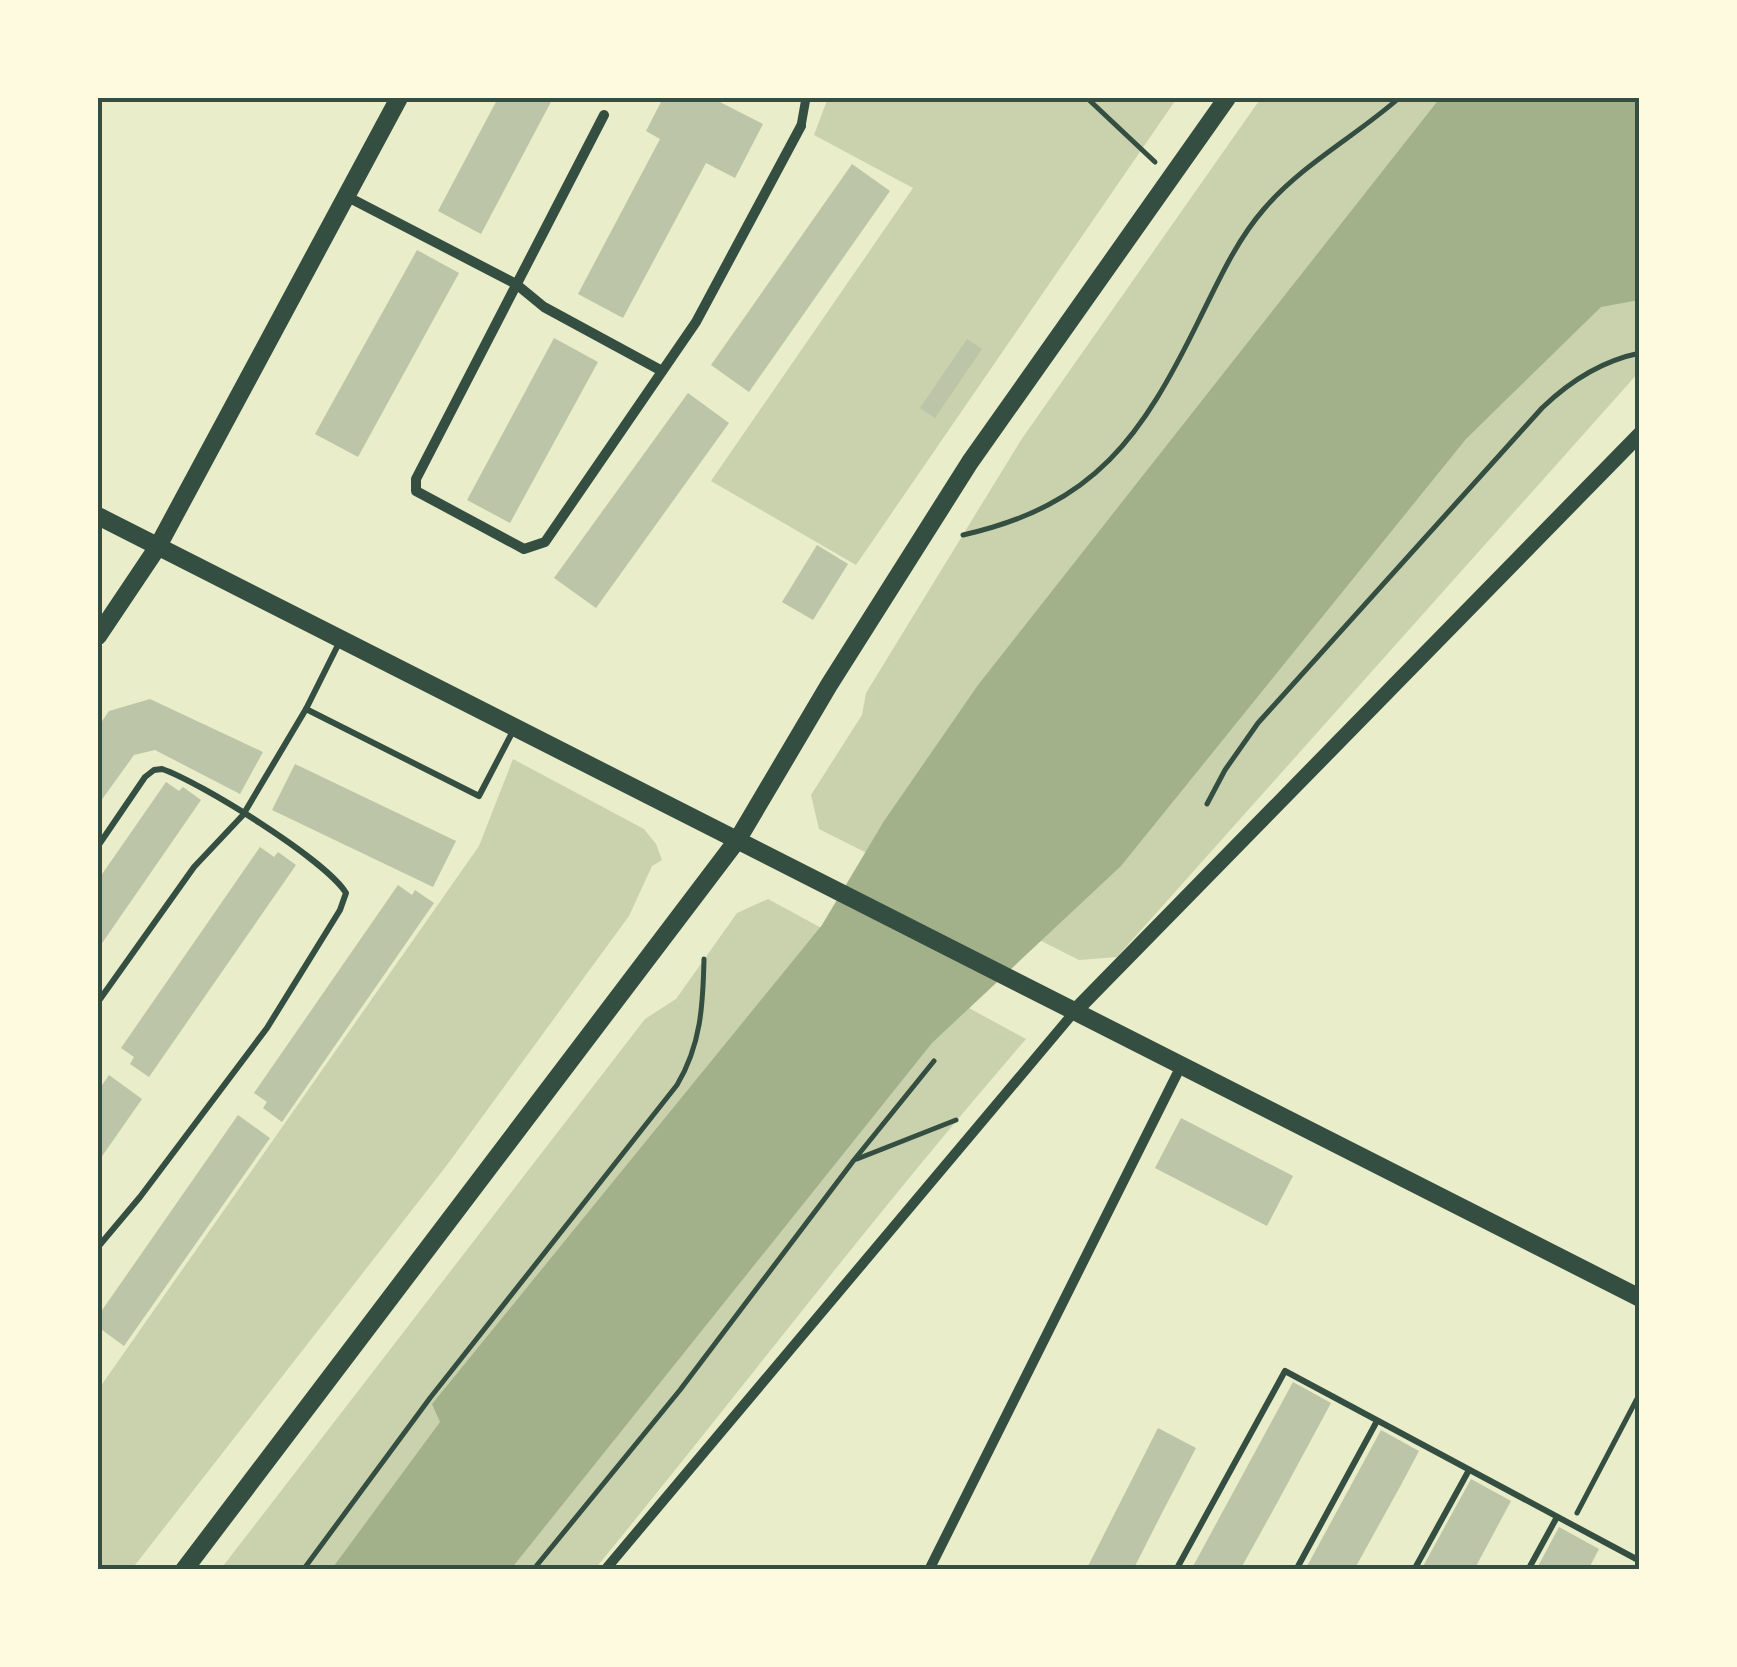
<svg xmlns="http://www.w3.org/2000/svg" width="1737" height="1667" font-family="'DejaVu Sans',sans-serif">
<rect width="100%" height="100%" fill="#e9edc9"/>
<!-- green -->
<g fill="#cad2ad">
<path d="M828,98H1177L856,565L711,481L913,188L814,135Z"/>
<path d="M1261,98H1639V372L1117,957L1079,960L819,829L811,795L862,715L866,693L1021,440Z"/>
<path d="M513,759L644,829L656,844L662,860L652,866L629,916L447,1165L132,1569H98V1390L479,846Z"/>
<path d="M768,899L1026,1039C877,1211 739,1393 595,1569L220,1570L645,1019L676,999L737,913Z"/>
</g>
<!-- water -->
<path fill="#a3b18a" d="M1440,98H1639V300L1601,307L1466,439L1121,866L932,1043L511,1569L331,1570L440,1422L432,1404L822,925L884,821L978,685Z"/>
<!-- building -->
<g fill="#bcc5a7">
<path d="M498,98H553L481,234L438,211Z"/>
<path d="M663,98H712L763,124L735,178L706,163L623,318L578,294L660,139L646,131Z"/>
<path d="M852,164L890,191L749,392L711,365Z"/>
<path d="M417,250L459,273L358,457L315,434Z"/>
<path d="M554,338L598,362L510,523L467,500Z"/>
<path d="M967,339L982,349L935,418L920,408Z"/>
<path d="M688,393L729,423L596,608L554,578Z"/>
<path d="M817,545L848,564L813,620L782,602Z"/>
<path d="M150,699L263,752L240,794L155,750L134,755L98,805V727L109,711Z"/>
<path d="M295,764L456,841L433,887L272,810Z"/>
<path d="M166,782L179,791L183,787L201,800L98,949V880Z"/>
<path d="M260,847L274,857L278,852L296,865L149,1077L130,1064L134,1057L121,1048Z"/>
<path d="M398,885L412,895L415,890L434,903L282,1122L263,1108L267,1102L254,1093Z"/>
<path d="M109,1075L142,1099L98,1162V1091Z"/>
<path d="M238,1115L270,1138L124,1346L98,1327V1316Z"/>
<path d="M1181,1118L1293,1176L1267,1226L1155,1168Z"/>
<path d="M1293,1382L1331,1403L1276,1505L1240,1570H1191Z"/>
<path d="M1158,1428L1196,1448L1164,1509L1133,1570H1086Z"/>
<path d="M1381,1430L1419,1451L1401,1485L1354,1570H1305Z"/>
<path d="M1471,1479L1511,1501L1474,1570H1421Z"/>
<path d="M1559,1527L1599,1549L1588,1570H1536Z"/>
</g>
<g fill="none" stroke-linecap="round" stroke-linejoin="round">
<!-- path -->
<g stroke="#344e41" stroke-width="5">
<path d="M1087,98L1155,162"/>
<path d="M963,535C1096,505 1142,436 1199,320C1218,282 1236,241 1264,209C1301,165 1356,136 1399,98"/>
<path d="M1207,804L1225,770L1258,723L1542,408C1570,381 1601,361 1640,353"/>
<path d="M857,1159L956,1120"/>
<path d="M1577,1513L1640,1393"/>
<path d="M303,1570L430,1398L677,1085C701,1045 703,1005 704,959"/>
<path d="M533,1570L680,1390L854,1160L934,1061"/>
</g>
<!-- service -->
<g stroke="#344e41" stroke-width="6">
<path d="M340,641L306,709L479,796L513,731"/>
<path d="M98,846L145,777L154,770L162,769C200,782 326,860 346,893L340,910L267,1028L140,1197L98,1247"/>
<path d="M98,1002L194,867L243,815L306,709"/>
<path d="M1176,1570L1285,1371L1640,1561"/>
<path d="M1296,1570L1377,1421"/>
<path d="M1414,1570L1469,1470"/>
<path d="M1528,1570L1557,1517"/>
</g>
<!-- pedestrian -->
<path stroke="#344e41" stroke-width="9" d="M801,126L806,98"/>
<!-- minor -->
<g stroke="#344e41" stroke-width="10">
<path d="M604,115L416,479V491L524,549L545,542L696,322L801,126"/>
<path d="M346,196L516,284L544,307L662,371"/>
<path d="M605,1570L1075,1011"/>
<path d="M929,1570L1181,1066"/>
</g>
<!-- tertiary -->
<path stroke="#344e41" stroke-width="15" d="M1075,1011L1640,434"/>
<!-- secondary -->
<g stroke="#344e41" stroke-width="18">
<path d="M98,516L1640,1298"/>
<path d="M98,636L157,548L399,98"/>
<path d="M184,1570L738,839L829,685L970,462L1227,98"/>
</g>
</g>
<!-- border -->
<rect width="1737" height="1667" fill="none" stroke="#fefae0" stroke-width="200"/>
<rect x="100" y="100" width="1537" height="1467" fill="none" stroke="#344e41" stroke-width="4"/>
</svg>
